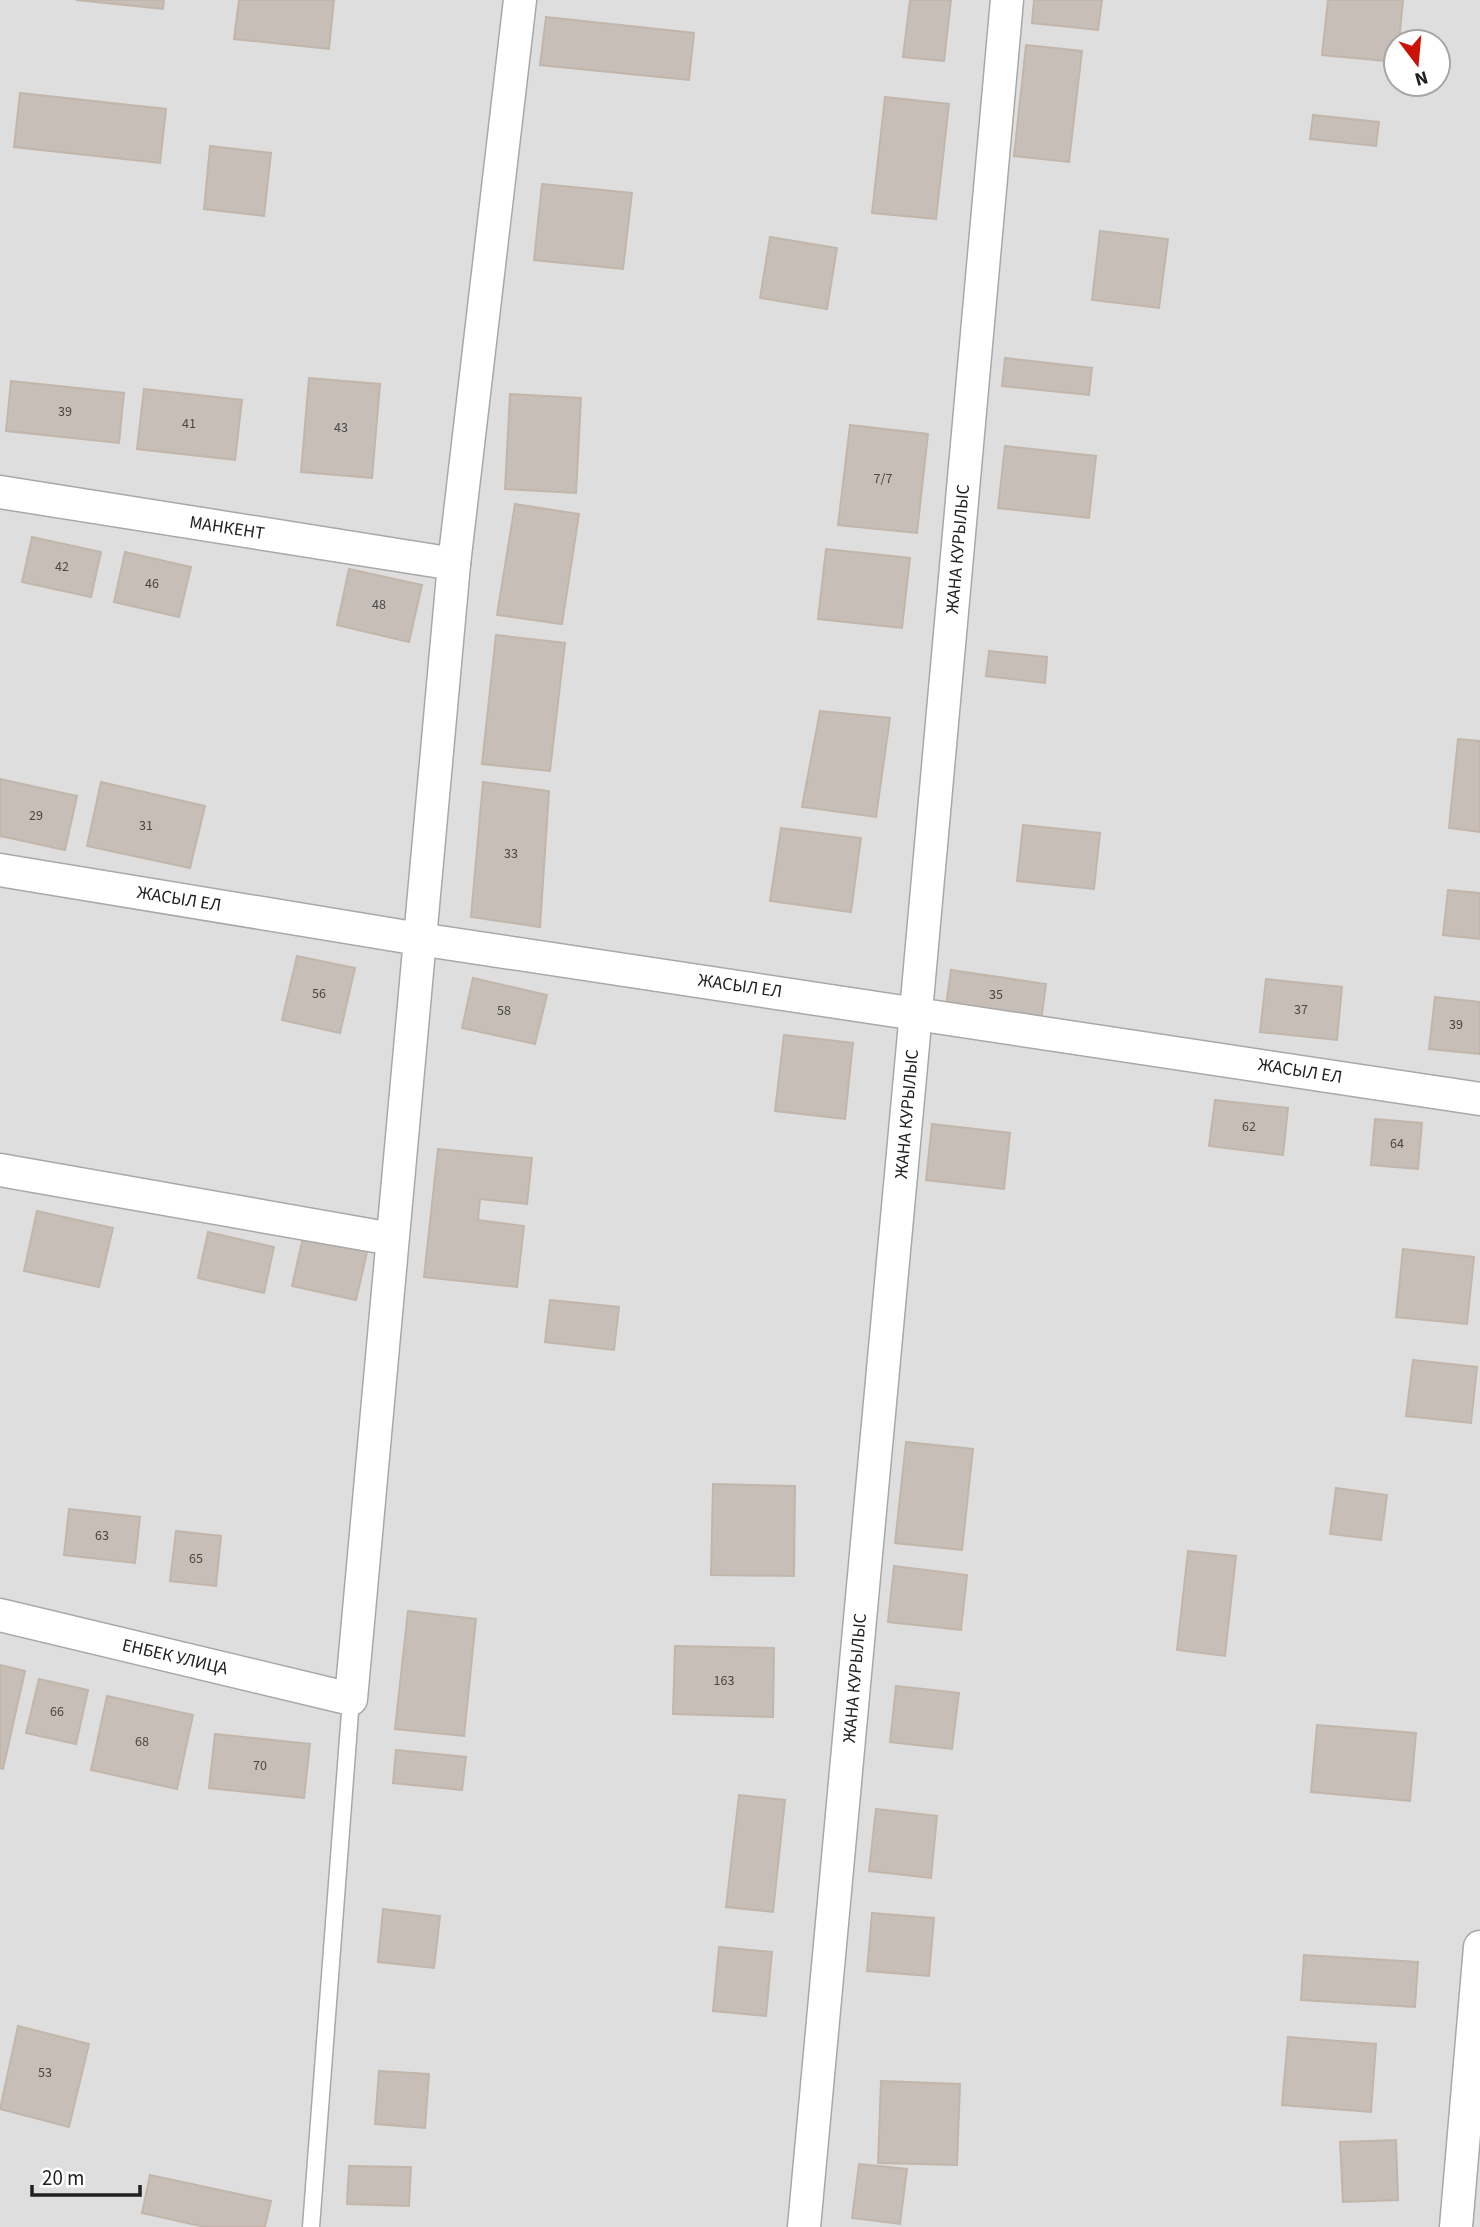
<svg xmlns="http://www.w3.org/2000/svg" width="1480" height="2227" font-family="'Source Sans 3',sans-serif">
<rect width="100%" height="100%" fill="#f1eee8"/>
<!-- residential -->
<path fill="#dfdede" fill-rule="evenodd" d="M0,0H1480V2227H0ZM1396,42H1438V84H1396Z"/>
<!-- building -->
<g fill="#c6beb7" stroke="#c2b6ab" stroke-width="2">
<path d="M76,0H164L163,9Z"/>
<path d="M239,0H334L329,49L234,39Z"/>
<path d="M910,0H951L944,61L903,57Z"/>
<path d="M1034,0H1102L1098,30L1032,23Z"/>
<path d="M1328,0H1403L1399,42H1396V62L1322,55Z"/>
<path d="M546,17L694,33L689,80L540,65Z"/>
<path d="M1026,45L1082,51L1069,162L1014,156Z"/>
<path d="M20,93L166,109L160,163L14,147Z"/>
<path d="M885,97L949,104L936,219L872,213Z"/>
<path d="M1313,115L1379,122L1376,146L1310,139Z"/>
<path d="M210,146L271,153L264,216L204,209Z"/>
<path d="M542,184L632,193L623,269L534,260Z"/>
<path d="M1100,231L1168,239L1159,308L1092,300Z"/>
<path d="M770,237L837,248L827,309L760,298Z"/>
<path d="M1005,358L1092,368L1089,395L1002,386Z"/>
<path d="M309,378L380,384L372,478L301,472Z"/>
<path d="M11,381L124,393L119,443L6,431Z"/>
<path d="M144,389L242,400L235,460L137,449Z"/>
<path d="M510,394L581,398L576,493L505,489Z"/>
<path d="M850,425L928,434L917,533L838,525Z"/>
<path d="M1005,446L1096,456L1089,518L998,508Z"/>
<path d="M515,504L579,514L562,624L497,615Z"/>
<path d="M32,537L101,552L91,597L22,582Z"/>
<path d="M826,549L910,558L902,628L818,619Z"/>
<path d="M125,552L191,567L179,617L114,602Z"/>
<path d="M349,569L422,585L409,642L337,625Z"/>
<path d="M496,635L565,643L550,771L482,764Z"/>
<path d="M989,651L1047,657L1045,683L986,676Z"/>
<path d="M820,711L890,718L876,817L802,807Z"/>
<path d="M1458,739L1480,741V832L1449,828Z"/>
<path d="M0,779L77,796L65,850L0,836Z"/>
<path d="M101,782L205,806L190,868L87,846Z"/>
<path d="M483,782L549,791L540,927L471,917Z"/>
<path d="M1023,825L1100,833L1094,889L1017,881Z"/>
<path d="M781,828L861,838L851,912L770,901Z"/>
<path d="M1448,890L1480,893V939L1443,935Z"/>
<path d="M297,956L355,968L340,1033L282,1020Z"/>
<path d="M951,970L1046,984L1041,1021L946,1006Z"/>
<path d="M473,978L547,995L535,1044L462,1028Z"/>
<path d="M1266,979L1342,987L1337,1040L1260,1032Z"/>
<path d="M1435,997L1480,1002V1054L1429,1049Z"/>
<path d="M784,1035L853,1043L845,1119L775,1111Z"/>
<path d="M1215,1100L1288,1108L1283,1155L1209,1146Z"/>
<path d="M1375,1119L1422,1123L1418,1169L1371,1165Z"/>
<path d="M932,1124L1010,1133L1004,1189L926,1180Z"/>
<path d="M438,1149L532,1158L527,1204L480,1199L478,1220L524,1226L517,1287L424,1277Z"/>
<path d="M37,1211L113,1228L99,1287L24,1271Z"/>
<path d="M208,1232L274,1247L264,1293L198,1278Z"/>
<path d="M304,1233L368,1248L356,1300L292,1286Z"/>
<path d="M1403,1249L1474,1257L1467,1324L1396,1317Z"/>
<path d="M550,1300L619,1307L614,1350L545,1342Z"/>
<path d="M1413,1360L1477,1367L1471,1423L1406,1416Z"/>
<path d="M906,1442L973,1449L962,1550L895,1543Z"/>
<path d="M713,1484L795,1486L794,1576L711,1575Z"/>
<path d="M1336,1488L1387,1495L1381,1540L1330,1534Z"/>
<path d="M69,1509L140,1517L135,1563L64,1555Z"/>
<path d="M176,1531L221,1536L216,1586L170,1581Z"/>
<path d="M1188,1551L1236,1556L1225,1656L1177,1650Z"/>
<path d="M894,1566L967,1575L961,1630L888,1622Z"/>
<path d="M408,1611L476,1619L464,1736L395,1729Z"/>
<path d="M675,1646L774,1648L773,1717L673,1714Z"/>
<path d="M0,1665L25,1671L3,1769L0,1768Z"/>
<path d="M39,1679L88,1690L76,1744L26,1733Z"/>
<path d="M896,1686L959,1693L952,1749L890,1742Z"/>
<path d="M107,1696L193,1715L177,1789L91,1770Z"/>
<path d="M1317,1725L1416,1733L1410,1801L1311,1792Z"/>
<path d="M215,1734L310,1744L304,1798L209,1788Z"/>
<path d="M396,1750L466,1757L462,1790L393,1783Z"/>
<path d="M739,1795L785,1800L773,1912L726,1907Z"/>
<path d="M876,1809L937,1816L931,1878L869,1871Z"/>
<path d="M383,1909L440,1916L434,1968L378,1962Z"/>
<path d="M872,1913L934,1918L929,1976L867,1971Z"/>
<path d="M719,1947L772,1952L766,2016L713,2011Z"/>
<path d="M1304,1955L1418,1962L1415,2007L1301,2000Z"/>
<path d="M18,2026L89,2044L69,2127L0,2109Z"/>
<path d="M1288,2037L1376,2044L1371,2112L1282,2105Z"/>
<path d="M379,2071L429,2074L425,2128L375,2124Z"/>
<path d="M881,2081L960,2084L957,2165L878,2163Z"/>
<path d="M1396,2140L1398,2200L1343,2202L1340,2142Z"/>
<path d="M859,2164L907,2169L900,2224L852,2218Z"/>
<path d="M349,2166L411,2167L409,2206L347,2204Z"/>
<path d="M150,2175L271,2201L265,2227H205L142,2213Z"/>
</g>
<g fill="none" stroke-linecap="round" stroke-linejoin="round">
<!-- service casing -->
<g stroke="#a8a8a8" stroke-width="19">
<path id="service" d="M311,2227L351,1699"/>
</g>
<!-- minor casing -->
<g stroke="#a8a8a8" stroke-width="35">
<g id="minor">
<path d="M0,492L454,564"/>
<path d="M0,870L419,939L1480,1099"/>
<path d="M0,1170L392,1239"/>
<path d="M0,1615L351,1699L454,564L520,0"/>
<path d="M804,2227L916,1012L1007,0"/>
<path d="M1456,2227L1480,1947"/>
</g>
</g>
<!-- service -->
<use href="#service" stroke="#fff" stroke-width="16"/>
<!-- minor -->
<use href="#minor" stroke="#fff" stroke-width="32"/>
</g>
<g text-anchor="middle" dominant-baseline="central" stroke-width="7" stroke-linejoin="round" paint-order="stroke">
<!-- number labels -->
<g font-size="14" fill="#4a4846">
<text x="65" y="412">39</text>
<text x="189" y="424">41</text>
<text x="341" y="428">43</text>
<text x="883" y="479">7/7</text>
<text x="62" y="567">42</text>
<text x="152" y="584">46</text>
<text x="379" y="605">48</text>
<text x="36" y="816">29</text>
<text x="146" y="826">31</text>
<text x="511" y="854">33</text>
<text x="319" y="994">56</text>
<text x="996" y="995">35</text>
<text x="1301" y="1010">37</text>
<text x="504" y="1011">58</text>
<text x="1456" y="1025">39</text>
<text x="1249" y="1127">62</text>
<text x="1397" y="1144">64</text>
<text x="102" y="1536">63</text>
<text x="196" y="1559">65</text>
<text x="724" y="1681">163</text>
<text x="57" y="1712">66</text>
<text x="142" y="1742">68</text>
<text x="260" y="1766">70</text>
<text x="45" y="2073">53</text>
</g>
<!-- street labels -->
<g font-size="18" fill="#212121" stroke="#fff">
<text transform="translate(227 528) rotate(9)">МАНКЕНТ</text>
<text transform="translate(958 549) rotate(-85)">ЖАНА КУРЫЛЫС</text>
<text transform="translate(179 899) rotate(9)">ЖАСЫЛ ЕЛ</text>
<text transform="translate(740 986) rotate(8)">ЖАСЫЛ ЕЛ</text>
<text transform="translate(1300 1071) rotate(9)">ЖАСЫЛ ЕЛ</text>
<text transform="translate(907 1114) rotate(-85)">ЖАНА КУРЫЛЫС</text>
<text transform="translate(175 1657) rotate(13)">ЕНБЕК УЛИЦА</text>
<text transform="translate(855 1678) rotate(-85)">ЖАНА КУРЫЛЫС</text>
</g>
</g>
<!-- north arrow -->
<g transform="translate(1417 63) rotate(164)"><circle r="33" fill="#ffffff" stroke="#a6a6a6" stroke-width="2"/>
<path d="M0-5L12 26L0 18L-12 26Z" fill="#cc1206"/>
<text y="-10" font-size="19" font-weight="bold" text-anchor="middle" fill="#212121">N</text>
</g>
<!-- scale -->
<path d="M32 2185v10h108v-10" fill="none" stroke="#212121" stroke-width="3.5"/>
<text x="42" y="2185" font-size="21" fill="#212121" stroke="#ffffff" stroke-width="5" paint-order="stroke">20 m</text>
</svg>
